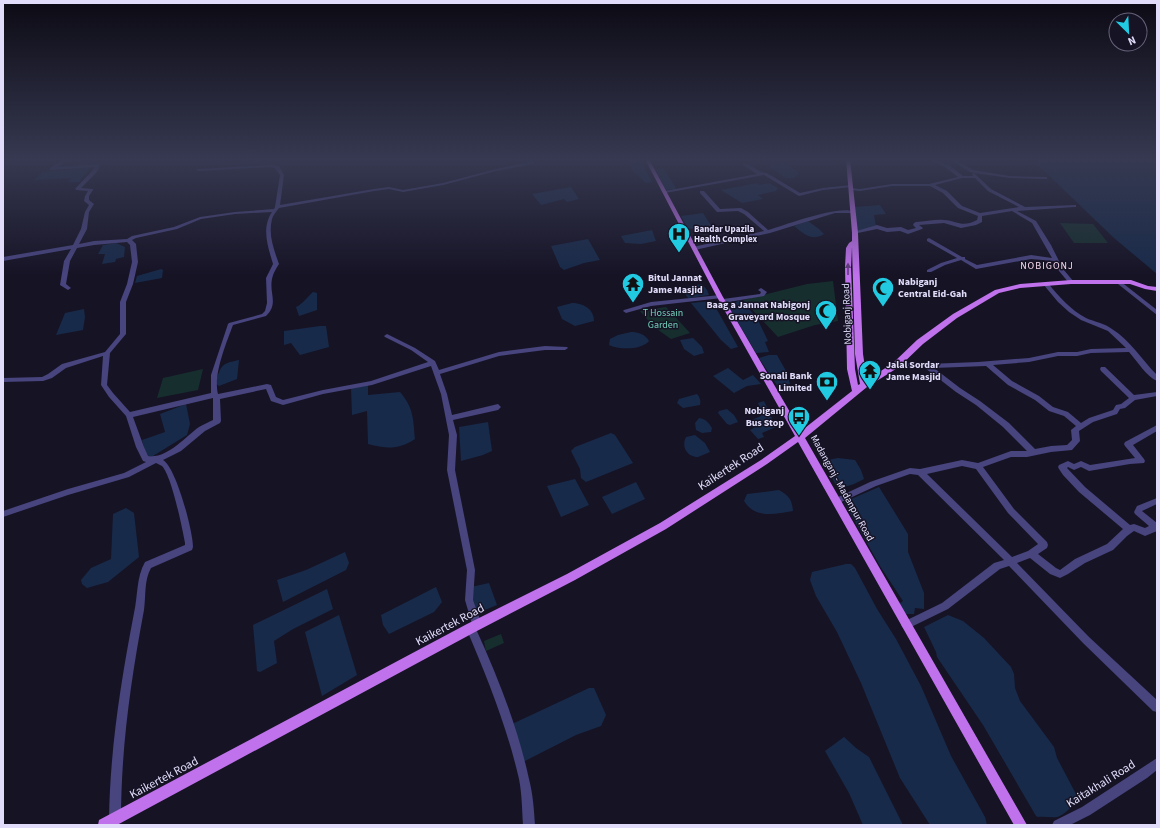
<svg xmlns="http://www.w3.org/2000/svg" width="1160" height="828" font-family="'Source Sans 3',sans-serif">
<rect width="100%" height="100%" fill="#161325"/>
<!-- green -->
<g fill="#172e2e">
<path d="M1060,223L1093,224L1108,243H1074Z"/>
<path d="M833,281L838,321L815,325L778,337L743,300L807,284Z"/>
<path d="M666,307L690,333L671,339L654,327L640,311Z"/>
<path d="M203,369L198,390L157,398L163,378Z"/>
<path d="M501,634L504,643L486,651L484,641Z"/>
</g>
<!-- water -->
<g fill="#182a49">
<path d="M628,159H640L652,182L646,183L631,169L632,168Z"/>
<path d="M1040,159H1157V274L1114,238L1036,163Z"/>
<path d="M783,162L799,173L794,178H786L769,167Z"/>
<path d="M92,165L79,182H68L72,178L34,180L43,172L69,170L72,168Z"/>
<path d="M663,168L675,186L676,189L665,190L656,170Z"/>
<path d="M757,183L760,185L769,183L778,188L776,191L758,195L763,199L742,203L721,190Z"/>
<path d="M571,187L579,199L567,202L564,199L541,205L532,194Z"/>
<path d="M880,205L886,214L874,215L876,226L855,232L854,207Z"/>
<path d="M703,213L712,227L688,229L681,216Z"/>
<path d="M808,221L819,229L824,234C812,242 804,234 794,226Z"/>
<path d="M652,230L656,241L641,244L625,243L621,236Z"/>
<path d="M588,239L600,260L584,263L564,270L560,267L551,246Z"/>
<path d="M116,243L125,247L124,257L116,259L115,262L102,264L105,254H98L103,245Z"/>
<path d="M161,269L163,270L162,278L135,283L137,276Z"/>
<path d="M702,284L707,290L709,295L688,298L681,288Z"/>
<path d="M313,292L317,293V310L299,316L296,307C303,304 307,297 313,292Z"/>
<path d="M741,300L757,318L768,341L765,342L769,352L756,353L728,305Z"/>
<path d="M712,301L738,347L731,349L721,340L691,303Z"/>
<path d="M572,303C583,303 594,309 594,321L575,326L562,319L557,307Z"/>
<path d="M84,309L85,317L83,330L56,335L65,313Z"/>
<path d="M320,326H326L329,347L300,355L291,343L284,345V331Z"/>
<path d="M631,332C638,332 645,334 649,341C642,350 619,350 609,345L610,339L618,335Z"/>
<path d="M693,338L702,347L704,353L694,356L684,349L680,340Z"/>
<path d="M769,355H777L786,371L790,384L785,386L778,387L759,358Z"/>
<path d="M239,360L237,379L219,386L215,383C222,365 220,364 239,360Z"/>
<path d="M728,368L743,380L753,375L761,384L747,386L734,393L713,376Z"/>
<path d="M368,384V395L400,392C414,409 413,418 415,439C398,450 387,449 368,444L367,411L352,415L351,388Z"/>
<path d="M697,394C700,397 701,401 700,405L683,408L677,403L679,399Z"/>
<path d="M764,401L776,427L762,433L764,437L758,439L750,430L754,428L749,421L761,416L759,412L761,411L758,403Z"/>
<path d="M186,404L190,424L187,435L153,456H146L142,440L165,432L160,414Z"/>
<path d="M727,409L734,415L738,422L730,425L727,424L718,413L719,411Z"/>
<path d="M699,418C706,419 708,422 712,428L711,432L702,433L696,430L695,423Z"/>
<path d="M488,422L492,451L483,455L461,461L459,427Z"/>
<path d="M611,433L615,435L633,463L586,482L581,478L580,469L571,451L575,447Z"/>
<path d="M695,435L705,443L710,452L698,457C687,457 681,447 686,437Z"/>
<path d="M838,458L855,460L861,470L864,479L854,484L838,489L823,461Z"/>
<path d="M575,479L589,505L561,517L547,486Z"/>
<path d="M636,482L645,499L612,514L602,497Z"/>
<path d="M879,487L908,534V552L924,593V609L915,608L914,614H905L898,605L903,601L880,566L844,502Z"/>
<path d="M779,490C789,496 792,499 793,511C775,514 755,519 744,501L747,494Z"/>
<path d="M126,508L134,513L139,557L108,582L87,588L82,584L81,580L91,568L111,559L113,514Z"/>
<path d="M345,552L349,563L346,570L283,602L277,580L306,570Z"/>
<path d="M846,564H851L855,568L877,609L896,639L921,686L951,756L985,817L987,825H930L900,778L861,683L837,632L816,596L810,580L812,572Z"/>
<path d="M489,583L497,605L480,612L474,611L471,587Z"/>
<path d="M436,587L442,602L434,612L389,634L383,625L381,615Z"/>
<path d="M327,589L333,609L293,629L274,641L277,663L260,672L257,671L253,625Z"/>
<path d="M339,615L357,675L322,696L305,632Z"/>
<path d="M948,615L963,621L984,638L1011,667L1014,674L1015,688L1020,701L1054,747L1057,758L1076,794C1077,803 1066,814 1057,817C1051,818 1044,816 1038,817L1036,816L983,725L937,657L936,652L924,627Z"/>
<path d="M589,688H594L606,715L601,726L576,735L521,763L512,724Z"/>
<path d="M844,737L856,748L869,757L903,825H863L849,793L825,751Z"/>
</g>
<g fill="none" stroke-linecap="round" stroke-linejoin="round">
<!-- minor -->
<g fill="#47447e" fill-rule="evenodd">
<path d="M64,159H69L58,167L98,164L100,165L96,173L81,188L93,189V190L89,196V200L94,204L89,212L87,229L79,244L94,241L127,239L132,236L174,227L200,217L235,212L274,209L275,207L280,175L275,168L270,167L197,171V169H199L270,165L279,166L284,175L280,205L374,189L389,187L403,190L443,183L496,169L529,162L528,159H532L534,164L496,171L443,185L403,192L389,189L374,191L279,208C276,212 273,215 272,219C268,235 274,250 279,264C276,269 273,273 272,279C269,293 279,304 266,316L233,325C226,344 213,375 218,394L267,384L271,385L276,397L283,400L323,390L371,381L428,362L411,350L385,337L384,336L387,334L415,348L435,361L439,370L499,352L545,346L567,347L568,348L565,350H545L499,356L440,374L447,394L452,415L498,404L501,407L498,410L453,420L457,435L455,470L475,570L473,600L482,625L480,628L476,629C498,677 518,728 529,779C533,794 534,810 535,825H523C522,810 522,794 519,779C507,727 487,677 466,628L468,625L472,624L465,600L467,570L447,470L449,435L441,394L431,366L372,385L323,394L283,405L271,401L266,389L220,399L221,421L220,423L205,431L181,451L163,460C176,467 193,531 193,547L192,550L151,568C144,580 146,596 144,610C131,679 121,748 121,819L119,823L115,825L111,823L109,819C110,749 121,681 134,613C138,596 136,578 145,562L185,545V543C182,527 172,477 162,466C160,465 158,464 156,463L129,477L68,495L3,517V511L68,489L124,473L146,462L143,461L136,447L126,416L109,397L101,385L103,356L66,368L52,378L43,381L3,382V378L42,377L48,374L62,364L105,352L120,334V302L127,284L132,262L130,245L127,242L94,245L77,248L70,261L66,284L71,288L68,290L60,285L64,261L71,249L3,261V257L73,245L81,229L85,212L89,205L84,201L85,196L88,191L77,190L75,189L92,171L95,167L50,170V168ZM272,212C261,228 268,247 273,264L266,278L267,303L265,311L262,314L229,323L228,324L211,375V393L130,412L113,393L107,385L110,353L126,334V302L133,284L138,262L136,244L132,240L136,238L177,229L201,219L235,214ZM213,398V420C209,422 204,424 199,427C185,437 167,459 148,456L144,447L133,417Z"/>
<path d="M928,159H934L949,165L963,176H973L972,174L974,173L970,172L949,159H954L973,170L1010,176L1047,177V179H1045L1010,178L974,173L991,189L1025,207L1076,205V207H1074L1017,211L1036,221L1051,245L1063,269L1074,282L1073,283H1069L1059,271L1054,261L1031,259L976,269L961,260L945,265L931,272H927V270L941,263L957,258L927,241V239L929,238L962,257H965V259L977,265L1031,255L1052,258L1032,223L1012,211L982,216V222L976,225L961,228L944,223L919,225L923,228L922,229L908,234L900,231L887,232L877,229L853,234V232L877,225L887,228L901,227L908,230L916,228L913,225L914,223L916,222C925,222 935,219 944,220C958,221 962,228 977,220L978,216L958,208L943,193L930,186H892L860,191L851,190L849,189L851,188L860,189L892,184H929L958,177L945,167ZM962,178H975L988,191L1019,207L980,213L962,206L947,191L935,185Z"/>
<path d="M743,163C752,164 758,173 767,173L800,193L823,188L851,185L853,186L851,187L823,190L799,196L764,175L665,193L663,192L665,191L757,174L743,165Z"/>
<path d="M700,191H704L720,209L741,208L748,212L768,230C785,225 841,204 854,212L852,213H835L770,233L695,250L692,248L693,247L764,231L744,214L738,211L717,212L700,193Z"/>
<path d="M1120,281L1157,310V315L1118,284V282Z"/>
<path d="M1046,282L1048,283C1059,297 1071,310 1086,318C1095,322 1104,323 1112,329C1130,340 1142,360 1157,375V381C1147,377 1137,361 1129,352L1091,353L1077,356H1058L1029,362L993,365L1012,381L1039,396L1053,407L1068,412L1081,423L1089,418L1113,410L1116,405L1121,404L1129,398L1101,371L1100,369L1101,367H1105L1134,395L1157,392V396L1135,400L1125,408L1120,409L1117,414L1093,422L1079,431L1080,441L1072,450L1051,452L1027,457H1011L983,467L1014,509L1047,542L1048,545L1047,548L1038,554L1056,568L1060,570L1075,559L1107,544L1123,529L1079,492L1063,475L1059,469L1058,467L1059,465L1068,461L1074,464L1081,461L1090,465L1135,458L1125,446L1124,444L1125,442L1157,425V431L1133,445L1144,459L1145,461L1144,463L1130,464L1089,471L1081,467L1074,470L1068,467L1067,468L1085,487L1130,525L1134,524L1145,528L1149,526L1135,514L1134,512L1137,506L1157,498V504L1142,511L1157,523V531L1145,536L1134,531L1127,536L1113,550L1085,563L1068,574L1060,578L1050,574L1030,558L1017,563L1089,637L1157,700V712L1153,711L1083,643L1009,566L1000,569L948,609L909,628L906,629L903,628L901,625L903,622L942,603L994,563L1004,560L918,475L910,474L876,486L837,504L834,503L833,501L834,499L870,482L910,468L920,469L962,460L978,463L1011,451H1027L1003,427L976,405L956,392L925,368L896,367L893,365L896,363L927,364L978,362L1029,358L1058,352H1077L1091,349L1126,348L1108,331L1081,320L1069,312L1058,302L1043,284ZM986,366L1008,385L1035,400L1049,411L1064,416L1076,426L1071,430L1072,440L1067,445L1051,446L1035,449L1009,423L980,401L960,388L934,368ZM962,466L976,469L1008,513L1038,544L1028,551L1012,557L927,474Z"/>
<path d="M761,288L767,292L764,296L723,303L720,301L723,299L760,294L761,292L758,290Z"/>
<path d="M720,295L722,296V298L651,306L626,313L623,311L624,310L651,302Z"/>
<path d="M1157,758V770L1147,778L1090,815L1070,825H1052L1054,821L1082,807Z"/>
</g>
<!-- major -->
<path fill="#c071ec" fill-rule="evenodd" d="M645,159H649L723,297L801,431L852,391L847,369L845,267L846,248L849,243L852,241V233L846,159H850L858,233L863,354L867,380L893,363L917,340L953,314L995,290L1020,284L1071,280H1131L1148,286L1157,287V291L1145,289L1130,284H1071L1020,288L999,293L957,318L923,344L899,367L867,387L805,438L1027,825H1014L798,442L767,464L666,529L575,580L475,632L117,825H98L99,820L467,624L567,574L660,523L761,460L795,436L717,297ZM852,247L855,354L860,384L858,385L855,369L851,267Z"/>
</g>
<!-- one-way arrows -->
<defs><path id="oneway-solid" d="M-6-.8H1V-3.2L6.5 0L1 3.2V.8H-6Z"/></defs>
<use fill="#623d7f" href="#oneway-solid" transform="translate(848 269) rotate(-90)"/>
<!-- sky -->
<linearGradient id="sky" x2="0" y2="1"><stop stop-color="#0c0a14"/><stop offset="0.58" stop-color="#363951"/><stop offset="1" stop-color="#363951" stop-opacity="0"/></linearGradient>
<rect width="1160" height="275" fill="url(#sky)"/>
<!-- icons -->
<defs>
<g id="hospital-pin" transform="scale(1.15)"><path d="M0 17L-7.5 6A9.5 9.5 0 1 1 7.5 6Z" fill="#21cae1" stroke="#161325"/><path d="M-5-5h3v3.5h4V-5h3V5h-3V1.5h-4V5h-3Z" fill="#111"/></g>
<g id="temple-pin" transform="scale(1.15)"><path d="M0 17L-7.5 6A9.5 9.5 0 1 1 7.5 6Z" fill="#21cae1" stroke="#161325"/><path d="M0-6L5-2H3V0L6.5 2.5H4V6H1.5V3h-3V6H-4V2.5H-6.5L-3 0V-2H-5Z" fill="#111"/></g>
<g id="mosque-pin" transform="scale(1.15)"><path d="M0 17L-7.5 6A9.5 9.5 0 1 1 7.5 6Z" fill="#21cae1" stroke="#161325"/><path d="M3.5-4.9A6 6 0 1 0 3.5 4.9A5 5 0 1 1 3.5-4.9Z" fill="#111"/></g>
<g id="bank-pin" transform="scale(1.15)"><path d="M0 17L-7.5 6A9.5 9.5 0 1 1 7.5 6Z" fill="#21cae1" stroke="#161325"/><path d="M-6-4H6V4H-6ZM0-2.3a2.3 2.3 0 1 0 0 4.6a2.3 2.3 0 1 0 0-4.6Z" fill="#111"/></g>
<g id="bus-pin" transform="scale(1.15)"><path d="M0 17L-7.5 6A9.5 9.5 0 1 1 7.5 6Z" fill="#21cae1" stroke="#161325"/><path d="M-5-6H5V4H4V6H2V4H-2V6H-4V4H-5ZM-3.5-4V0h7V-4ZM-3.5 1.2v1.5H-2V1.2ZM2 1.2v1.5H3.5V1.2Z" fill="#111"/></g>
</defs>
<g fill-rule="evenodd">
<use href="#hospital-pin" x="679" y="234"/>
<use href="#temple-pin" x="633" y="284"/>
<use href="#mosque-pin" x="883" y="288"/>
<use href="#mosque-pin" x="826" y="311"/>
<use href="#temple-pin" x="870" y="371"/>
<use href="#bank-pin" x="827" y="382"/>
<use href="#bus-pin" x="799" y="417"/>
</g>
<g text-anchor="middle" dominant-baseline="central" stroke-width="3" stroke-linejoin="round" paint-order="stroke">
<!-- far-poi labels -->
<g font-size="9" font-weight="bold" fill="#e0dcfa" stroke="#161325" text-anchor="start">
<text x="694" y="229">Bandar Upazila<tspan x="694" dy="10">Health Complex</tspan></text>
</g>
<!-- far-quarter labels -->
<g font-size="10" letter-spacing="1" fill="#fadeef" stroke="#161325">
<text x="1047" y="266">NOBIGONJ</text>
</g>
<!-- poi labels -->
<g font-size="10" font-weight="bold" fill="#e0dcfa" stroke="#161325" text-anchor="start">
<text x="648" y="278">Bitul Jannat<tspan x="648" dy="12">Jame Masjid</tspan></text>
<text x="898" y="282">Nabiganj<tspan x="898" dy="12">Central Eid-Gah</tspan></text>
<text x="810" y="305" text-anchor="end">Baag a Jannat Nabigonj<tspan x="810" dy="12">Graveyard Mosque</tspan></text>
<text x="886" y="365">Jalal Sordar<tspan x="886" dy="12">Jame Masjid</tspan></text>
<text x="812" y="376" text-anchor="end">Sonali Bank<tspan x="812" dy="12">Limited</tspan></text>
<text x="784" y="411" text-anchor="end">Nobiganj<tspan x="784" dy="12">Bus Stop</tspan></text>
</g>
<!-- park labels -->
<g font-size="10" fill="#71d1bb" stroke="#161325">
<text x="663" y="313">T Hossain<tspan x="663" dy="12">Garden</tspan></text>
</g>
<!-- street labels -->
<g font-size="10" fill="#e0dcfa" stroke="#161325">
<text transform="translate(847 314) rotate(-92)">Nobiganj Road</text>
<text transform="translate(842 488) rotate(61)">Madanganj - Madanpur Road</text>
</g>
<!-- near-street labels -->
<g font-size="12" fill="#e0dcfa" stroke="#161325">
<text transform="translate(731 467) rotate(-33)">Kaikertek Road</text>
<text transform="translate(450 625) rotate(-28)">Kaikertek Road</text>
<text transform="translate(164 778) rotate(-28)">Kaikertek Road</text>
<text transform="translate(1101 784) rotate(-32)">Kaitakhali Road</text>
</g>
</g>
<!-- border -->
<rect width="1160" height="828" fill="none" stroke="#e0dcfa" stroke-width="8"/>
<!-- north arrow -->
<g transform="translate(1128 32) rotate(156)"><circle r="19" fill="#161325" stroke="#67637a"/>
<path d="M0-3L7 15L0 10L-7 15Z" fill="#21cae1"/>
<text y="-6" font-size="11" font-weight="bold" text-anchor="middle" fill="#e0dcfa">N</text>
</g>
</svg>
